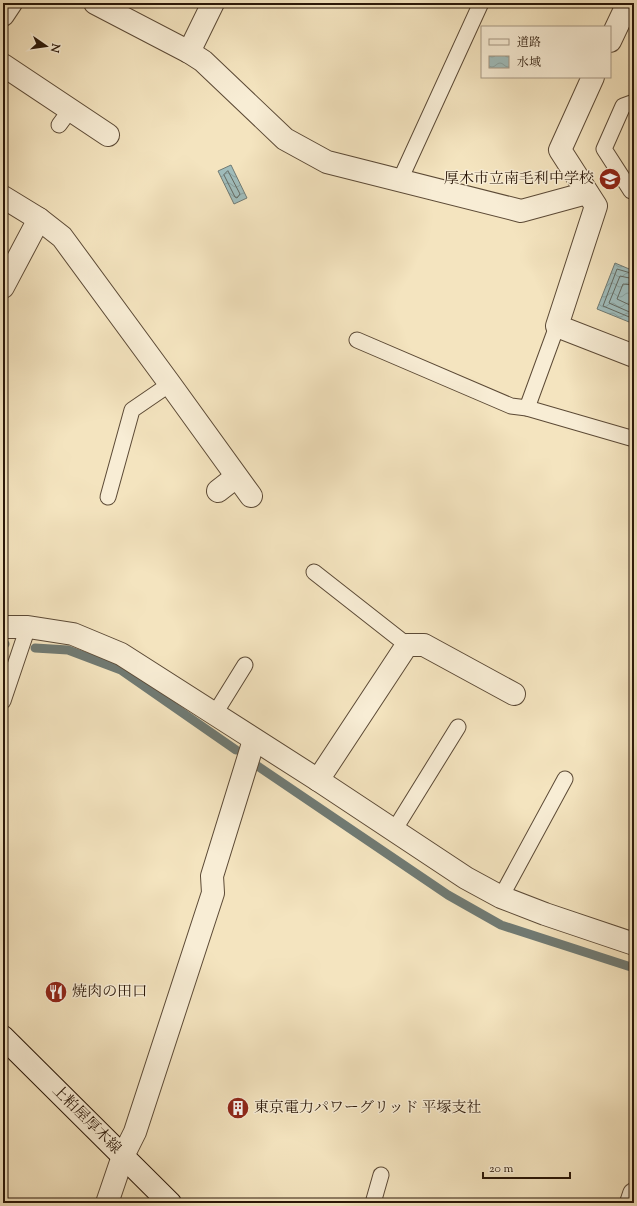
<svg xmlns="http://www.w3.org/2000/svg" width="637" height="1206" font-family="'Sorts Mill Goudy','Noto Serif JP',serif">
<defs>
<pattern id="water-waves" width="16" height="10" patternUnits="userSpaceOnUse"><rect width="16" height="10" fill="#9fbcbb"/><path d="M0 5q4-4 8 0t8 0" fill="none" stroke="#89a19f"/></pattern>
</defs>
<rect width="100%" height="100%" fill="#f4e4bf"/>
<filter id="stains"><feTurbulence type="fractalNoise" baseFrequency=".005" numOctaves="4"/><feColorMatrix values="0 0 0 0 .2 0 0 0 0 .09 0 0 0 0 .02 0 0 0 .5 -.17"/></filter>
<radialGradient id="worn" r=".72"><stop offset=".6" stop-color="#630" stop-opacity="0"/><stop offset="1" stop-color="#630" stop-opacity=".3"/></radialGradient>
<!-- water -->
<g fill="url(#water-waves)" stroke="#707a73">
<path d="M231,165L247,198L234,204L218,171Z"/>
<path d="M615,263L634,271V324L597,309Z"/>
</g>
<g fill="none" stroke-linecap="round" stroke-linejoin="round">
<!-- shore -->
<g stroke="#646a62" stroke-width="1">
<path d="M228,171L240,194L237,198L235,197L224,175Z"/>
<path d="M634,274L617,269L603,306L634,319"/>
<path d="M634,279L620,276L609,303L634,314"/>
<path d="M634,285L623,284L617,299L634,307"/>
</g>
<!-- stream -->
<g stroke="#707a73" stroke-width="9">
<path d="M3,644H5"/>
<path d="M35,648L68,650L121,670L236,750"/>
<path d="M256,765L448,895L501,925L634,968"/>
</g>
<!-- service casing -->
<g stroke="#5c4a36" stroke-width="17">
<g id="service">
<path d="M59,125L70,110"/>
<path d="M400,180L481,3"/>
<path d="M631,191L604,149L623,106L634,102"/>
<path d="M357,340L511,406L527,408L634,439"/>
<path d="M527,408L557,326"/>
<path d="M108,497L132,410L170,384"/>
<path d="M314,572L407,645"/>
<path d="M3,701L28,627"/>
<path d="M214,715L245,665"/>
<path d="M393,832L458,727"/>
<path d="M501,897L565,779"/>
<path d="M373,1203L381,1175"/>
</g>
</g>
<!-- minor casing -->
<g stroke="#5c4a36" stroke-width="24">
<g id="minor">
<path d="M95,3L189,52L203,61L285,139L327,162L521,211L587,193"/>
<path d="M3,15L11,3"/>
<path d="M610,41L628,3"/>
<path d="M189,52L213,3"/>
<path d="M3,65L108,135"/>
<path d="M593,77L560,150L596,206L557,326L634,356"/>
<path d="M3,197L39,219L62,237L170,384L251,496"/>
<path d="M3,287L39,219"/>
<path d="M218,491L236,477"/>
<path d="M318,780L407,645H424L514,694"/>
<path d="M107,1203L123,1156L135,1132L213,893L212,876L254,740"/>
<path d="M631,1203L634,1194"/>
</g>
</g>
<!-- tertiary casing -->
<g stroke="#5c4a36" stroke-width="24">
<path id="tertiary" d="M3,627H28L73,634L121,654L318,780L466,878L501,897L545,914L634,944"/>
</g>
<!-- secondary casing -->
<g stroke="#2a1708" stroke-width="24">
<path id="secondary" d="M3,1037L170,1203"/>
</g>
<!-- service -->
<use href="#service" stroke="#f8edd5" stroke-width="15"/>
<!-- minor -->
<use href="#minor" stroke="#f8edd5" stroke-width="22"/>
<!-- tertiary -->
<use href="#tertiary" stroke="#f8edd5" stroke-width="22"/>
<!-- secondary -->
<use href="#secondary" stroke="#f8edd5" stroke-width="22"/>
</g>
<!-- icons -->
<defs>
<g id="school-disc" transform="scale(1.15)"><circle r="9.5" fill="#8f2418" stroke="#f8edd5"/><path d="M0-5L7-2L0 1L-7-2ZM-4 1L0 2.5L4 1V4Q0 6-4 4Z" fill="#fff"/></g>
<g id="restaurant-disc" transform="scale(1.15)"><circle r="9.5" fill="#8f2418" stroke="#f8edd5"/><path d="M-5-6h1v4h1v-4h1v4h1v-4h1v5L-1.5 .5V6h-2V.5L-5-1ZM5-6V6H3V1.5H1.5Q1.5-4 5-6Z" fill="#fff"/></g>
<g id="building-disc" transform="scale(1.15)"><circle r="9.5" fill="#8f2418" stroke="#f8edd5"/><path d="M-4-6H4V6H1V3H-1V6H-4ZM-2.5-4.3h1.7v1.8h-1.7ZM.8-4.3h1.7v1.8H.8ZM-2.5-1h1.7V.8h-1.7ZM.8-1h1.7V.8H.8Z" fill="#fff"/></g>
</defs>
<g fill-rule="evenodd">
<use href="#school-disc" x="610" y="179"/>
<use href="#restaurant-disc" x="56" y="992"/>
<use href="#building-disc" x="238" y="1108"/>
</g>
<g text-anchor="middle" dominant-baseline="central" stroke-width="3" stroke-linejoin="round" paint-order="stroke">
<!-- poi labels -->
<g font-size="15" fill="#2a1708" stroke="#f8edd5" text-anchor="start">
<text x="594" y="179" text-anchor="end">厚木市立南毛利中学校</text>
<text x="72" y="992">焼肉の田口</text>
<text x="254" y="1108">東京電力パワーグリッド 平塚支社</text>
</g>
<!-- street labels -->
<g font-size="15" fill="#2a1708" stroke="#f8edd5">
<text transform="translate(86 1120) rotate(45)">上粕屋厚木線</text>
</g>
</g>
<!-- margin -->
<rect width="637" height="1206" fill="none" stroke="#f4e4bf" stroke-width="16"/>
<rect x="4" y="4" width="629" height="1198" fill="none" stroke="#2a1708" stroke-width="2"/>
<rect x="8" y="8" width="621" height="1190" fill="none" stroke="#2a1708"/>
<!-- legend -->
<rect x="481" y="26" width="130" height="52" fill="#f8edd5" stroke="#a69783"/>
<rect x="489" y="39" width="20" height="6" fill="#f8edd5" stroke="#a69783"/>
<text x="517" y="46" font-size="12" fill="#2a1708">道路</text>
<rect x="489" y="56" width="20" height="12" fill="url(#water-waves)" stroke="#a69783"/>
<text x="517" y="66" font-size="12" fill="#2a1708">水域</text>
<!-- north arrow -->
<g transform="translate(46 46) rotate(103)" stroke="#f8edd5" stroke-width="3" paint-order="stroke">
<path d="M0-3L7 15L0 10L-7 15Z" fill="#2a1708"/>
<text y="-6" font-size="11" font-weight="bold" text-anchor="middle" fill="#2a1708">N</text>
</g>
<!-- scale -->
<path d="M483 1172v6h87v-6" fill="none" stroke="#2a1708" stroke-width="2"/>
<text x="489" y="1172" font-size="12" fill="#2a1708" stroke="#f8edd5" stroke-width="3" paint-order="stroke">20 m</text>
<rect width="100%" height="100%" filter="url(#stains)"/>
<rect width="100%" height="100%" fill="url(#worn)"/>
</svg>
